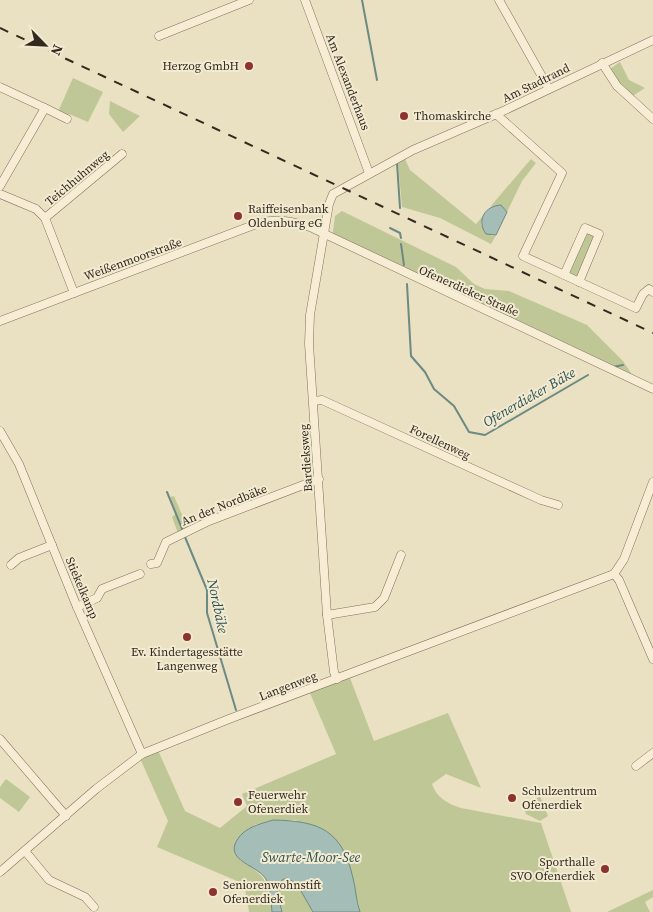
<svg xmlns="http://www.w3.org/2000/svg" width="653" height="912" font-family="'Source Serif 4',serif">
<rect width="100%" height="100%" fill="#eae0c2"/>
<!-- green -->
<g fill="#c0c797">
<path d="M620,62L629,80L645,88L631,97L617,83L610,69Z"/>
<path d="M73,78L103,92L88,122L69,114L63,117L57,114Z"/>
<path d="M110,101L140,116L123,132L109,114Z"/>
<path d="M405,159L410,170L476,224L483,216L481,225L492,236L496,235L491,244L440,218L402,207L398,163Z"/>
<path d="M531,159L536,163L522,181L507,212C503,206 497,205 490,207Z"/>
<path d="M342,211L456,267L474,284L485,289L509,291L587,325L623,361L633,376L332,239L335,216Z"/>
<path d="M585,228L599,234L579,282L564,275Z"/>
<path d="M174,496L189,531L179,536L172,517L176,514L170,497Z"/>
<path d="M350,678L374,741L448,713L481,788L446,774L432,784C436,797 448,804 461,808L541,823L571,912H360L347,857L296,820H273L254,825L240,860C269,879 266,878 272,912H249L244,884L157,847L168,821L139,756L157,748L185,811L220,828L247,806L242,794L336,754L310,693Z"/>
<path d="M6,779L30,797L19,812L0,798V787Z"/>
<path d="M540,796L548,816L540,821L526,814L524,807Z"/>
<path d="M287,878L297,884L313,912H282L277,891L282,880Z"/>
<path d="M653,890V897L645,902L650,912H607Z"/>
</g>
<!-- water -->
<g fill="#a4bdb7" stroke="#6c8a84">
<path d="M501,205L507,212L496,235L486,234C476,220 485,206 501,205Z"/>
<path d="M273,820C320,821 342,830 353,878C356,889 356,901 360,912H313L297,884L287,878L282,880L277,891L282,912H272C271,902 271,890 267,881C260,865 224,862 237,840C245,827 260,824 273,820Z"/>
</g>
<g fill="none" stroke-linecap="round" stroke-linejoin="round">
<!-- stream -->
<g stroke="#6c8a84" stroke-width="2">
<path d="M362,0L377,80"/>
<path d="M397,163L400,208"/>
<path d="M390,228L400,233L401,238"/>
<path d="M401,244L404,265"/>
<path d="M407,284L411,356L425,372L434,389L454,406L469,432L485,435L588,375"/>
<path d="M613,367L623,365"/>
<path d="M167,492L183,531"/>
<path d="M185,537L207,590V613L236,710"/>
</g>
<!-- minor casing -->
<g stroke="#83715a" stroke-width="9">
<g id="minor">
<path d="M305,0L369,173"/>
<path d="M499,0L549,89"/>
<path d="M159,36L249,0"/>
<path d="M602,63L617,86L653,119"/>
<path d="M0,87L45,108L0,186"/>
<path d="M45,108L67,119"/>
<path d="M496,114L562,173L523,256L636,308L643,294L649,289L653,292"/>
<path d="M0,194L36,209L45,218L74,293"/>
<path d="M45,218L122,154"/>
<path d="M564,275L585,228L599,234L579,282"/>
<path d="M0,321L259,223C277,218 292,221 310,227L653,389"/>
<path d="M314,401L322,400L541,500L558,505"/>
<path d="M0,431L19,464L77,607L142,754"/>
<path d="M151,564L157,563L166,542L209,521L319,479"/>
<path d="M11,565L19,558L52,545"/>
<path d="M614,574L624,559L653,482"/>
<path d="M614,574L619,580L653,659"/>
<path d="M77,607L97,598L102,589L140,574"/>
<path d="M327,615L375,607L384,598L401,555"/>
<path d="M337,679L334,672L327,615L309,344L310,315L329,204L333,194L413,150L501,112L653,40"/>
<path d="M0,739L66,816"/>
<path d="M636,766L653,753"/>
<path d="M25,851L49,880L85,897L94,907"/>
<path d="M0,872L96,789L142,754L229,719L614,574"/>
</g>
</g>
<!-- minor -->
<use href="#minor" stroke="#f6edd4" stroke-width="8"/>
<!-- rail -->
<path stroke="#34291e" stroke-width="2" stroke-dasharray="9 9" stroke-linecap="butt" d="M0,28L653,333"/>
</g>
<!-- markers -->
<g fill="#8d322f" stroke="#f2ead1" stroke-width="2">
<circle cx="249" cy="66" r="5"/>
<circle cx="404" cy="116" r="5"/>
<circle cx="238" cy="216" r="5"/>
<circle cx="187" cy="637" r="5"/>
<circle cx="512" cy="798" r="5"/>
<circle cx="238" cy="802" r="5"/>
<circle cx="605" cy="869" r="5"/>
<circle cx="213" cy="892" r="5"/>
</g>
<g text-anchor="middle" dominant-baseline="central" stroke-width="4" stroke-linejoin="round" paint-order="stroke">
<!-- poi labels -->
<g font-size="12" fill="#34291e" stroke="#f2ead1" text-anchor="start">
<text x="239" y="66" text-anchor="end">Herzog GmbH</text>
<text x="414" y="116">Thomaskirche</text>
<text x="248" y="209">Raiffeisenbank<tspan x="248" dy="14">Oldenburg eG</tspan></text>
<text x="187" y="652" text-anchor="middle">Ev. Kindertagesstätte<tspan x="187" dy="14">Langenweg</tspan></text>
<text x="522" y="791">Schulzentrum<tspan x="522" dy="14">Ofenerdiek</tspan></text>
<text x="248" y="795">Feuerwehr<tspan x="248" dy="14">Ofenerdiek</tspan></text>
<text x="595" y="862" text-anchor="end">Sporthalle<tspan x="595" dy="14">SVO Ofenerdiek</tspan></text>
<text x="223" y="885">Seniorenwohnstift<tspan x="223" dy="14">Ofenerdiek</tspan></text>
</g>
<!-- street labels -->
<g font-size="12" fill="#34291e" stroke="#f2ead1">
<text transform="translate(348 82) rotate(69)">Am Alexanderhaus</text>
<text transform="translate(536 83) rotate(-26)">Am Stadtrand</text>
<text transform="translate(77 178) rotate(-40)">Teichhuhnweg</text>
<text transform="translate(133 259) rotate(-20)">Weißenmoorstraße</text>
<text transform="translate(469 291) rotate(24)">Ofenerdieker Straße</text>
<text transform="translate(440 442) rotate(25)">Forellenweg</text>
<text transform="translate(306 458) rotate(-94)">Bardieksweg</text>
<text transform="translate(224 505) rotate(-22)">An der Nordbäke</text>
<text transform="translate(82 588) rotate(67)">Stiekelkamp</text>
<text transform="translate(288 686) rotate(-21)">Langenweg</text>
</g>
<!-- water labels -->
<g font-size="14" font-style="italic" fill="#2e5251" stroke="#f2ead1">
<text transform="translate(529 397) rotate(-30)">Ofenerdieker Bäke</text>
<text transform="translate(218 606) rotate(78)">Nordbäke</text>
<text x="311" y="857">Swarte-Moor-See</text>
</g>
</g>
<!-- north arrow -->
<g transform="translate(45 45) rotate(114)" stroke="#f2ead1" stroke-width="4" paint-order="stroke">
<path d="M0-4L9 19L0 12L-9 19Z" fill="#34291e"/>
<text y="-8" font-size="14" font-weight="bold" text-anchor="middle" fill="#34291e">N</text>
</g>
</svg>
